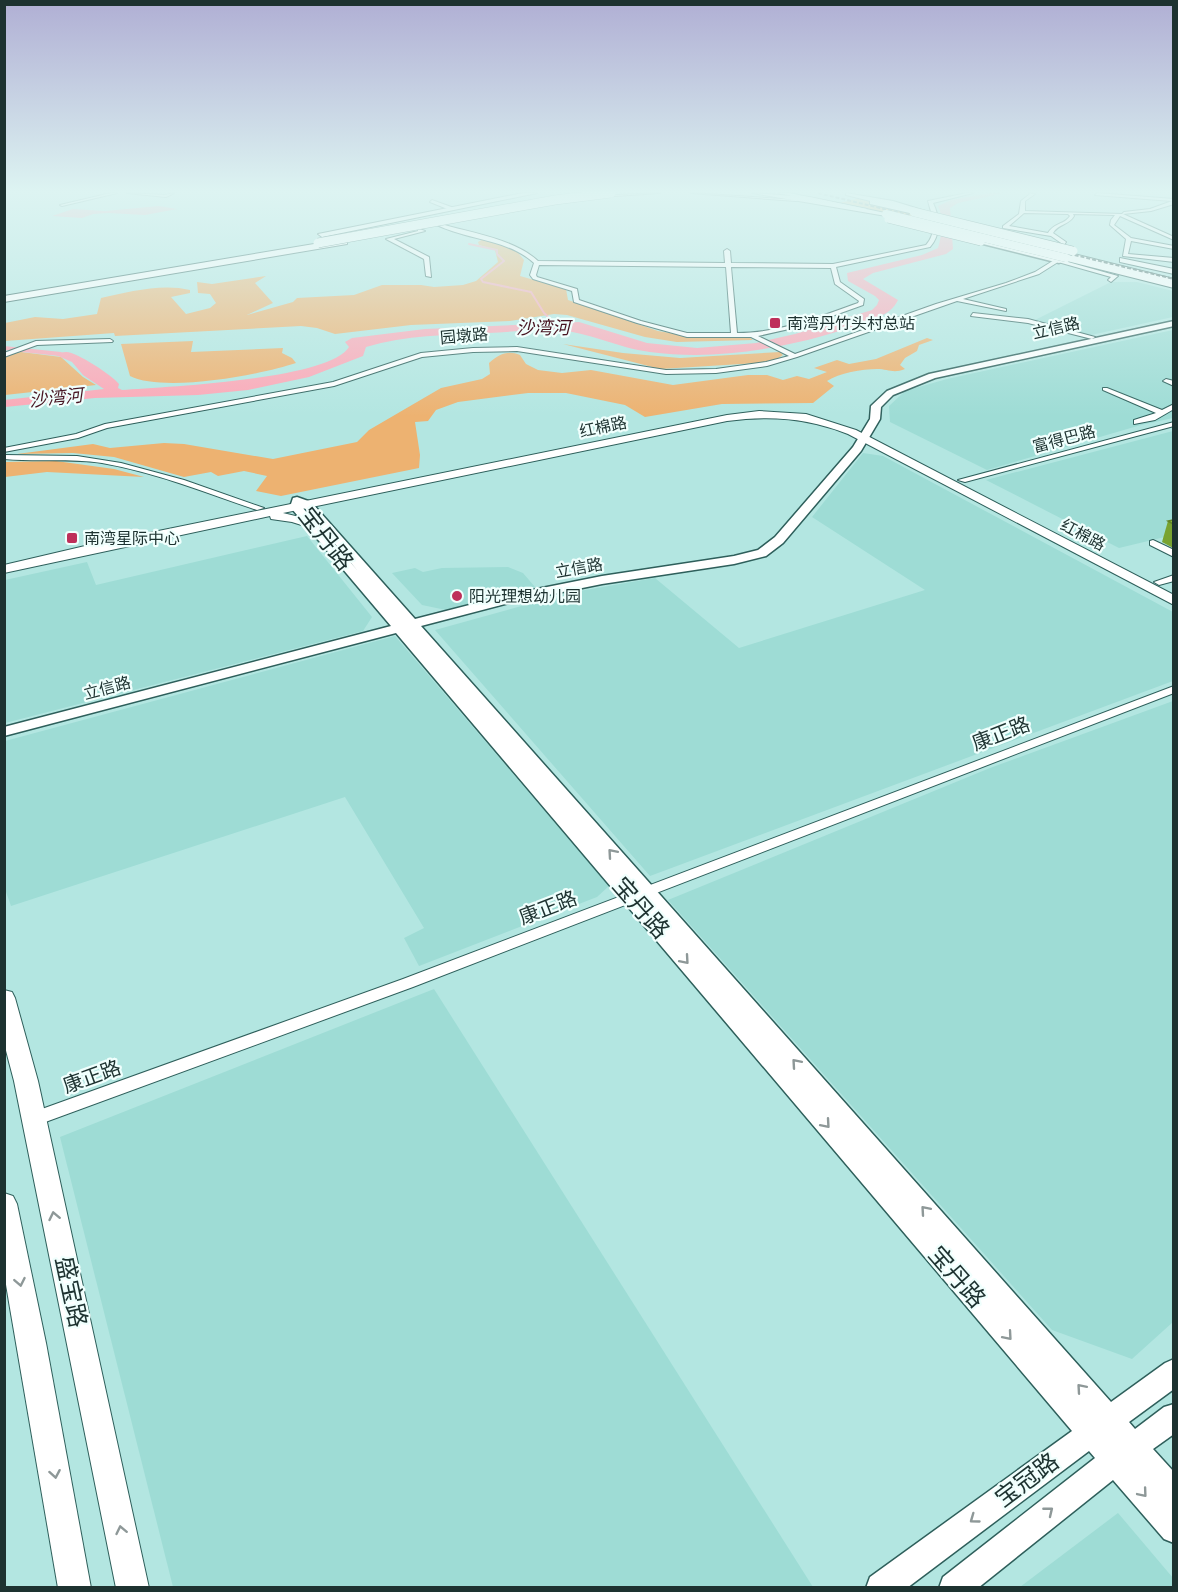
<svg xmlns="http://www.w3.org/2000/svg" width="1178" height="1592" font-family="Karla,'Noto Sans SC',sans-serif">
<rect width="100%" height="100%" fill="#b3e6e1"/>
<!-- built -->
<g fill="#9edcd5">
<path d="M1111,282H1137L1173,291V317L1091,335L1033,321Z"/>
<path d="M1173,330V418L1141,425L987,470L890,422L889,406L905,391L947,379Z"/>
<path d="M1173,431V535L1119,548L986,480Z"/>
<path d="M863,453L883,456L1173,612V681L650,876L435,630L568,593L655,578L739,648L925,590L812,517Z"/>
<path d="M307,536L372,617L363,631L5,723V580L87,562L96,585Z"/>
<path d="M508,567L523,573L535,587L446,610L422,605L392,573L415,568L423,572L442,568Z"/>
<path d="M395,636L609,886L597,897L419,966L404,938L424,928L345,797L11,906L4,886L5,741Z"/>
<path d="M1173,701V1322L1132,1359L1052,1330L668,900L990,768Z"/>
<path d="M434,989L813,1587H173L60,1137Z"/>
<path d="M1118,1513L1173,1578V1587H1020Z"/>
</g>
<!-- green -->
<g fill="#edb271">
<path d="M869,196L945,215L934,224L835,204Z"/>
<path d="M483,239L516,250L524,260L520,276L566,289L568,300L658,331L688,336L749,337L753,340L677,342L645,337L567,315L554,314L510,321L411,325L335,334L317,328L301,326L115,336L114,333L5,341V323L35,317L63,319L97,314L101,298C128,292 162,283 190,290V293L171,297L186,314L210,308L216,303L210,294L198,293L197,282L212,284L266,276L255,283L273,303L247,315L293,302L297,298L354,295L382,285H421L434,287L463,285L476,281L498,262L495,250L479,245L478,242Z"/>
<path d="M927,338L933,340L919,345L917,351L905,358L900,365L905,369C893,374 888,369 877,369C862,369 839,373 827,381L834,386L813,403L722,404L645,417L625,405L566,393H528L458,402L436,410L428,421L415,422L420,455L419,468L281,496L256,491L267,476L244,471L218,476L211,472L184,477L114,457L73,453L17,454L93,444L110,448L164,443L184,444L273,459L357,442L369,430L441,388L482,379L490,374L489,363C499,354 508,350 520,355L526,364L538,370L562,373L591,370L673,385L748,375H767L783,380L797,376L809,379L827,372L814,368L837,360L849,364L876,359Z"/>
<path d="M193,341L191,352L283,348L282,353L292,358L296,363C260,375 164,393 130,376L121,344Z"/>
<path d="M563,344L623,353L680,358L780,352L783,355L777,359L758,363L660,369Z"/>
<path d="M21,352L61,357L83,377L96,385L5,395V356Z"/>
<path d="M56,461L114,469L144,477L47,472L5,477V462Z"/>
</g>
<!-- water -->
<g fill="#fca8b7">
<path d="M989,193H1004L958,203L950,208L953,249L946,254L873,273L863,279L898,300C891,316 868,321 852,327C788,348 718,361 650,352C618,348 589,332 557,330C534,329 511,332 488,333C447,335 406,335 366,347L363,356L309,377L248,390L198,395L95,398L5,407L4,400L104,389L83,375L72,362L56,355C59,354 62,352 66,352C75,351 112,375 119,384L118,388L122,390C163,387 329,380 349,347L345,342L352,338L425,329L579,322L647,343L697,348L756,343L795,334L872,310L877,305L879,300L875,296L848,281L847,273L922,255L938,248C942,235 944,218 938,206L951,200Z"/>
<path d="M159,206L177,209L145,215L108,213L93,214L82,218L52,216L73,209L105,211Z"/>
</g>
<g fill="none" stroke-linecap="round" stroke-linejoin="round">
<!-- stream -->
<path stroke="#fca8b7" stroke-width="2" d="M469,244L497,250V254L504,261L481,279L483,282L531,292L544,313L557,325"/>
<!-- canal -->
<path fill="#fca8b7" fill-rule="evenodd" d="M4,346L61,352L84,362L80,364L59,356L4,350Z"/>
<!-- minor casing -->
<g stroke="#2e5f5b" stroke-width="2">
<g id="minor">
<path d="M111,193H117L62,206L60,205Z"/>
<path d="M127,193L165,195L174,193L166,197Z"/>
<path d="M660,193L599,197L597,196Z"/>
<path d="M691,193L798,200L796,201Z"/>
<path d="M967,193H973L933,203C940,217 941,235 930,247L836,267L840,282L864,299L863,305L807,325L758,336L795,354L936,304L1006,283L1035,272L1059,257L1061,260L1118,276L1111,282L1108,280L1111,277L1058,262L1039,274L963,299L1006,309V311L957,301L797,357L767,366L716,373L666,374L517,351L473,352L422,357L334,386L107,428L78,438L4,452V448L76,434L105,424L333,382L421,353L473,348L517,347L666,370L716,369L766,362L789,356L751,337H687L637,323L574,302L572,291L533,279L530,275L534,263C508,239 467,240 437,225L441,224C472,233 514,239 538,261L725,263L724,251L727,249L730,251L731,263L833,264L926,245C938,232 932,215 928,201ZM539,265L726,267L731,333H687L641,321L579,300L577,289L537,277L536,275ZM731,267L831,268L835,284L859,301L858,303C819,317 779,333 737,333Z"/>
<path d="M1029,193L1035,194L1025,201V211L1122,214L1124,212L1150,209L1172,201L1095,195L1097,193L1174,199V204L1151,211L1123,214L1174,237V240L1120,216L1114,225L1131,238L1174,246V249L1131,241L1128,254L1174,258V262L1123,256L1126,239L1110,225L1111,220L1115,215L1073,214L1074,216C1069,225 1058,224 1053,233L1066,242L1064,245L1051,236L1003,228V226L1019,214L1021,201L1030,194ZM1024,213L1068,214L1070,216C1064,225 1055,222 1048,233L1009,226Z"/>
<path d="M432,200L454,208V209L450,210L430,202Z"/>
<path d="M417,228L425,231L394,239L429,257L431,277L426,276L424,259L386,239L418,231Z"/>
<path d="M973,313L1028,319L1095,337L1092,339L1028,323L971,316Z"/>
<path d="M110,339L113,341L112,342L37,345L4,357V353L36,341Z"/>
<path d="M1166,379L1174,381V386L1163,381Z"/>
<path d="M1103,388H1107L1162,410L1174,404V409L1155,420L1134,424V420L1156,413L1103,390Z"/>
<path d="M1174,422V426L965,482L958,480Z"/>
<path d="M4,455L77,456L121,463L184,480L264,508L257,510C206,493 155,472 102,463C70,458 37,462 4,459Z"/>
<path d="M1153,540L1174,550V557L1150,545V541Z"/>
<path d="M1174,575V581L1159,585L1154,582Z"/>
<path d="M1174,686V693L413,987L40,1124L34,1126L28,1124L26,1119L28,1114L403,979Z"/>
</g>
</g>
<!-- tertiary casing -->
<g stroke="#2e5f5b" stroke-width="3">
<g id="tertiary">
<path d="M981,240L1062,259L1063,261L1059,263L979,243Z"/>
<path d="M1174,321V326L935,378L893,395L881,407L880,419L861,451L783,543L766,556L734,564L602,584L513,602L421,626L1111,1402L1165,1363L1174,1359V1389L1129,1422L1135,1429L1164,1407L1174,1404V1434L1153,1449L1174,1472V1543L1164,1539L1113,1480L978,1588H939L943,1577L1095,1458L1089,1451L907,1588H866L870,1577L1072,1431L396,633L4,736V727L391,626L292,509L290,507L293,498L297,497L311,502L415,619L512,594L602,576L734,556L758,550L775,537L853,447L870,419L871,406L887,391L929,374ZM302,506H303L358,571L302,507Z"/>
</g>
</g>
<!-- secondary casing -->
<g stroke="#2e5f5b" stroke-width="2">
<g id="secondary">
<path d="M778,193H789L867,209L864,211Z"/>
<path d="M846,193L893,201L932,213L928,215L846,195Z"/>
<path d="M1066,256L1174,283V288L1063,260V256Z"/>
<path d="M1120,258L1174,269V274L1120,262Z"/>
<path d="M759,411L806,414L856,430L1174,595V605L848,434C808,418 770,415 727,421L283,513L316,521L317,524L311,528L292,522L271,519L270,516L4,573V565L85,546L727,415Z"/>
<path d="M4,990L12,992L15,998L38,1081L149,1588H116L14,1081L4,1043Z"/>
<path d="M4,1193L13,1196L17,1204L46,1343L91,1588H58L4,1273Z"/>
</g>
</g>
<!-- trunk casing -->
<g stroke="#2e5f5b" stroke-width="2">
<g id="trunk">
<path d="M523,193H537L322,237L318,234Z"/>
<path d="M752,193L809,197L890,214L886,216Z"/>
<path d="M870,200L914,210L918,212L914,214L870,204Z"/>
<path d="M344,239L347,240V244L4,302V296Z"/>
<path d="M1070,253L1174,279V285L1067,258L1065,256Z"/>
</g>
</g>
<!-- minor -->
<use href="#minor" fill="#fff" fill-rule="evenodd"/>
<!-- tertiary -->
<use href="#tertiary" fill="#fff" fill-rule="evenodd"/>
<!-- secondary -->
<use href="#secondary" fill="#fff" fill-rule="evenodd"/>
<!-- trunk -->
<use href="#trunk" fill="#fff" fill-rule="evenodd"/>
<!-- rail -->
<path stroke="#4b6966" stroke-width="2" stroke-dasharray="4 2" stroke-linecap="butt" d="M818,193L1174,279"/>
<!-- tertiary-bridge casing -->
<g stroke="#2e5f5b" stroke-width="8" stroke-linecap="butt">
<path id="tertiary-bridge" d="M888,219L981,242"/>
</g>
<!-- secondary-bridge casing -->
<g stroke="#2e5f5b" stroke-width="8" stroke-linecap="butt">
<path id="secondary-bridge" d="M886,214L1066,258"/>
</g>
<!-- trunk-bridge casing -->
<g stroke="#2e5f5b" stroke-width="10" stroke-linecap="butt">
<g id="trunk-bridge">
<path d="M914,212L1073,251"/>
<path d="M318,243L555,200L611,193"/>
</g>
</g>
<!-- tertiary-bridge -->
<use href="#tertiary-bridge" stroke="#fff" stroke-width="7"/>
<!-- secondary-bridge -->
<use href="#secondary-bridge" stroke="#fff" stroke-width="8"/>
<!-- trunk-bridge -->
<use href="#trunk-bridge" stroke="#fff" stroke-width="9"/>
</g>
<!-- wall -->
<path fill="#79a331" d="M1173,520V548L1162,542L1168,521Z"/>
<!-- building -->
<path fill="#8dbe39" stroke="#638528" stroke-width="1.5" d="M1173,520V524L1168,521Z"/>
<!-- one-way arrows -->
<defs><path id="oneway-chevron" d="M-2-3.5L2.5 0L-2 3.5" fill="none" stroke-width="1.6" stroke-linecap="round" stroke-linejoin="round" transform="scale(1.5)"/></defs>
<g stroke="#8e9898">
<use href="#oneway-chevron" transform="translate(612 853) rotate(-131)"/>
<use href="#oneway-chevron" transform="translate(685 960) rotate(49)"/>
<use href="#oneway-chevron" transform="translate(796 1063) rotate(-131)"/>
<use href="#oneway-chevron" transform="translate(826 1124) rotate(49)"/>
<use href="#oneway-chevron" transform="translate(925 1210) rotate(-131)"/>
<use href="#oneway-chevron" transform="translate(54 1216) rotate(-102)"/>
<use href="#oneway-chevron" transform="translate(20 1282) rotate(79)"/>
<use href="#oneway-chevron" transform="translate(1008 1336) rotate(49)"/>
<use href="#oneway-chevron" transform="translate(1081 1388) rotate(-131)"/>
<use href="#oneway-chevron" transform="translate(55 1474) rotate(80)"/>
<use href="#oneway-chevron" transform="translate(1143 1493) rotate(50)"/>
<use href="#oneway-chevron" transform="translate(1049 1511) rotate(-39)"/>
<use href="#oneway-chevron" transform="translate(974 1519) rotate(144)"/>
<use href="#oneway-chevron" transform="translate(121 1530) rotate(-102)"/>
</g>
<!-- sky -->
<linearGradient id="sky" x2="0" y2="1"><stop stop-color="#b0afd4"/><stop offset="0.46" stop-color="#ddf4f2"/><stop offset="1" stop-color="#ddf4f2" stop-opacity="0"/></linearGradient>
<rect width="1178" height="416" fill="url(#sky)"/>
<!-- markers -->
<g fill="#be2f5a" stroke="#f0fffd" stroke-width="2">
<rect x="769" y="317" width="12" height="12" rx="3"/>
<rect x="66" y="532" width="12" height="12" rx="3"/>
<circle cx="457" cy="596" r="6"/>
</g>
<g text-anchor="middle" dominant-baseline="central" stroke-width="4.5" stroke-linejoin="round" paint-order="stroke">
<!-- far-poi labels -->
<g font-size="16" fill="#1d3230" stroke="#f0fffd" text-anchor="start">
<text x="787" y="323">南湾丹竹头村总站</text>
<text x="84" y="538">南湾星际中心</text>
<text x="469" y="596">阳光理想幼儿园</text>
</g>
<!-- far-street labels -->
<g font-size="16" fill="#1d3230" stroke="#f0fffd">
<text transform="translate(1056 328) rotate(-13)">立信路</text>
<text transform="translate(464 336) rotate(-5)">园墩路</text>
<text transform="translate(603 427) rotate(-12)">红棉路</text>
<text transform="translate(1064 439) rotate(-15)">富得巴路</text>
<text transform="translate(1083 535) rotate(28)">红棉路</text>
<text transform="translate(579 568) rotate(-10)">立信路</text>
<text transform="translate(107 688) rotate(-15)">立信路</text>
</g>
<!-- far-water labels -->
<g font-size="18" font-style="italic" fill="#481522" stroke="#f0fffd">
<text x="543" y="328">沙湾河</text>
<text transform="translate(56 398) rotate(-6)">沙湾河</text>
</g>
<!-- street labels -->
<g font-size="20" fill="#1d3230" stroke="#f0fffd">
<text transform="translate(1001 734) rotate(-21)">康正路</text>
<text transform="translate(548 908) rotate(-21)">康正路</text>
<text transform="translate(92 1077) rotate(-20)">康正路</text>
</g>
<!-- near-street labels -->
<g font-size="24" fill="#1d3230" stroke="#f0fffd">
<text transform="translate(326 539) rotate(52)">宝丹路</text>
<text transform="translate(641 908) rotate(49)">宝丹路</text>
<text transform="translate(957 1277) rotate(49)">宝丹路</text>
<text transform="translate(71 1292) rotate(78)">盛宝路</text>
<text transform="translate(1027 1480) rotate(-37)">宝冠路</text>
</g>
</g>
<!-- border -->
<rect width="1178" height="1592" fill="none" stroke="#1d3230" stroke-width="12"/>
</svg>
